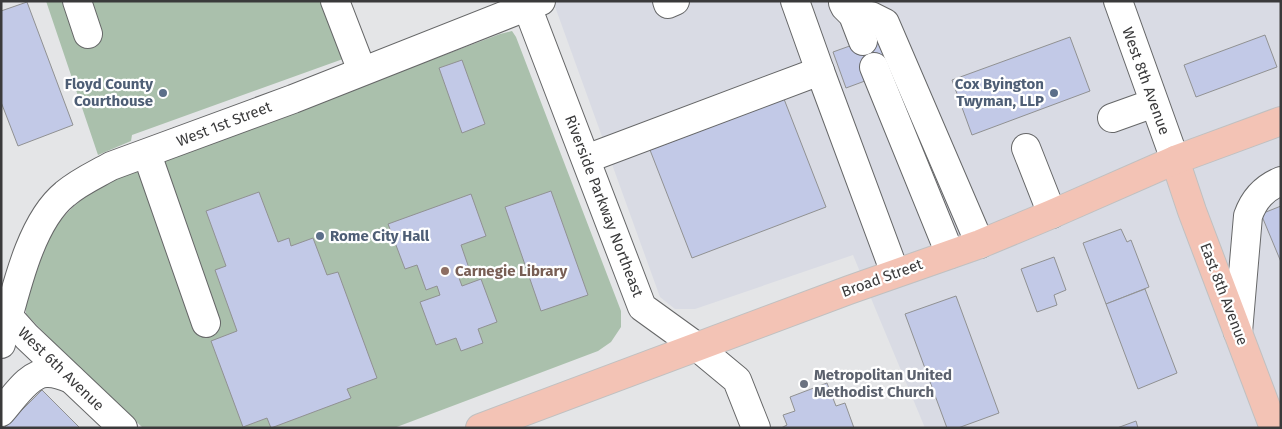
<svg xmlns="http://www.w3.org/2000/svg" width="1282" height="429" font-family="'Fira Sans',sans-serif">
<rect width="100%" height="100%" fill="#e4e5e7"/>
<!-- built -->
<path fill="#d9dbe4" d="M553,1H1281V428H925L853,255L695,309H675L660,297Z"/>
<!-- green -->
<g fill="#aac0ac">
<path d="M46,1H350L368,50L132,135L131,141L98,155Z"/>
<path d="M512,31L516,37L621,311V327L611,342L598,351L394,428H143L59,348L26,314V302L42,247L55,226L72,208L93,190L116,176L178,155L500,34Z"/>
</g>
<!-- building -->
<g fill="#c2c9e7" stroke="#909192">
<path d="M27,2L73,125L18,146L1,102V11Z"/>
<path d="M883,34L893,60L870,68L873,78L846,88L833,52Z"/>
<path d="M1265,35L1277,67L1196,97L1184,65Z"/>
<path d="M1070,37L1090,91L972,135L952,80Z"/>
<path d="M462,60L485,124L462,133L439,68Z"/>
<path d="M784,99L826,207L692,258L650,150Z"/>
<path d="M551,191L588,295L541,311L505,207Z"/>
<path d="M259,192L278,242L289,238L291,246L313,238L327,275L338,272L377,378L347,389L351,398L271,428L267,418L243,427L211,341L237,331L215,270L226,266L206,211Z"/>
<path d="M471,194L486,236L461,245L471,274L459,278L462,286L481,279L497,322L478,329L483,343L461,351L456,338L436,345L420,302L440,295L437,286L426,290L417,265L405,269L388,224Z"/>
<path d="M1281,206V262L1261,214Z"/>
<path d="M1121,229L1127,242L1131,240L1149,287L1106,304L1083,243Z"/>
<path d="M1054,257L1066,290L1054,295L1057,305L1037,312L1021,269Z"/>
<path d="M1145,289L1177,373L1138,389L1106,304Z"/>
<path d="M956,296L999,413L958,428H947L905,314Z"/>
<path d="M827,383L836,406L845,403L854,428H781L787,425L783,415L795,411L790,397Z"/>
<path d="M42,390L80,428H4Z"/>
<path d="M1136,421L1138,428H1117Z"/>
</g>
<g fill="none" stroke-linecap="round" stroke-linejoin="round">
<!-- minor casing -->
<g stroke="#666768" stroke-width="30">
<g id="minor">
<path d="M77,1L88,34"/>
<path d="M335,1L362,71"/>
<path d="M525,1L642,307L696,346L737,380L756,428"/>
<path d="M667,1L668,4L675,1"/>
<path d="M795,1L820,71"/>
<path d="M1118,1L1175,160"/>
<path d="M843,3L845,7L853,15L863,41"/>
<path d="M853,15L871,16L885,23L980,244"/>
<path d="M874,67L950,254"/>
<path d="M1112,118L1154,103"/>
<path d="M1026,148L1052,214"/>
<path d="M147,154L206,323"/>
<path d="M586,159L820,71L895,273"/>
<path d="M1,308L27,337L123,428"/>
<path d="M1238,332L1248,216C1254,199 1264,188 1281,181"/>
<path d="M1,344C14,299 28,224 65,194C79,182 95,175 111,166L293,99L541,1"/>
<path d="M1,412C13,399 29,372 48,373C56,373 64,376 71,379"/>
</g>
</g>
<!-- major casing -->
<g stroke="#c0c0c0" stroke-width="30">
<g id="major">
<path d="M1175,160L1192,211L1274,428"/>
<path d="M480,428L849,290L980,244L1052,214L1175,160L1281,121"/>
</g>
</g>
<!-- minor -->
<use href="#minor" stroke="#fff" stroke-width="28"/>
<!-- major -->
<use href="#major" stroke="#f3c3b5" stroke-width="28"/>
</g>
<!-- markers -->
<g fill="#5c6f8a" stroke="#fff" stroke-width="2">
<circle cx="163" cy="93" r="5"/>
<circle cx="1054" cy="93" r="5"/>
<circle cx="320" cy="236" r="5"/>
</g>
<circle fill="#8d6e63" stroke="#fff" stroke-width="2" cx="445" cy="271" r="5"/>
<circle fill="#6b7280" stroke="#fff" stroke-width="2" cx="804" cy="384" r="5"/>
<g text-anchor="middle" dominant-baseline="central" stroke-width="4.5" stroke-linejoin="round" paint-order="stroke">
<!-- street labels -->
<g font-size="15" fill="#3a3a3b" stroke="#fff">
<text transform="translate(1146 81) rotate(70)">West 8th Avenue</text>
<text transform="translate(224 124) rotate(-21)">West 1st Street</text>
<text transform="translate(604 206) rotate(69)">Riverside Parkway Northeast</text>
<text transform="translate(882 278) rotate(-20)">Broad Street</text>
<text transform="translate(1224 294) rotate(69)">East 8th Avenue</text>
<text transform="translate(61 369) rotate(44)">West 6th Avenue</text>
</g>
<!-- service labels -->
<g font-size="15" font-weight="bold" fill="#4e5e75" stroke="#fff" text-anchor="end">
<text x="153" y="84">Floyd County<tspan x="153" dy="17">Courthouse</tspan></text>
<text x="1044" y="84">Cox Byington<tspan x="1044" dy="17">Twyman, LLP</tspan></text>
<text x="330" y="236" text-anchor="start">Rome City Hall</text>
</g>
<!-- education labels -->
<g font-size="15" font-weight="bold" fill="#785e54" stroke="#fff" text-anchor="start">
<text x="455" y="271">Carnegie Library</text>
</g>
<!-- worship labels -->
<g font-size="15" font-weight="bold" fill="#5b616d" stroke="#fff" text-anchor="start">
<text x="814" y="375">Metropolitan United<tspan x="814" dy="17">Methodist Church</tspan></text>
</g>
</g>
<!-- border -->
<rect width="1282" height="429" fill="none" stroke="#3a3a3b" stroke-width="5"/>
</svg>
